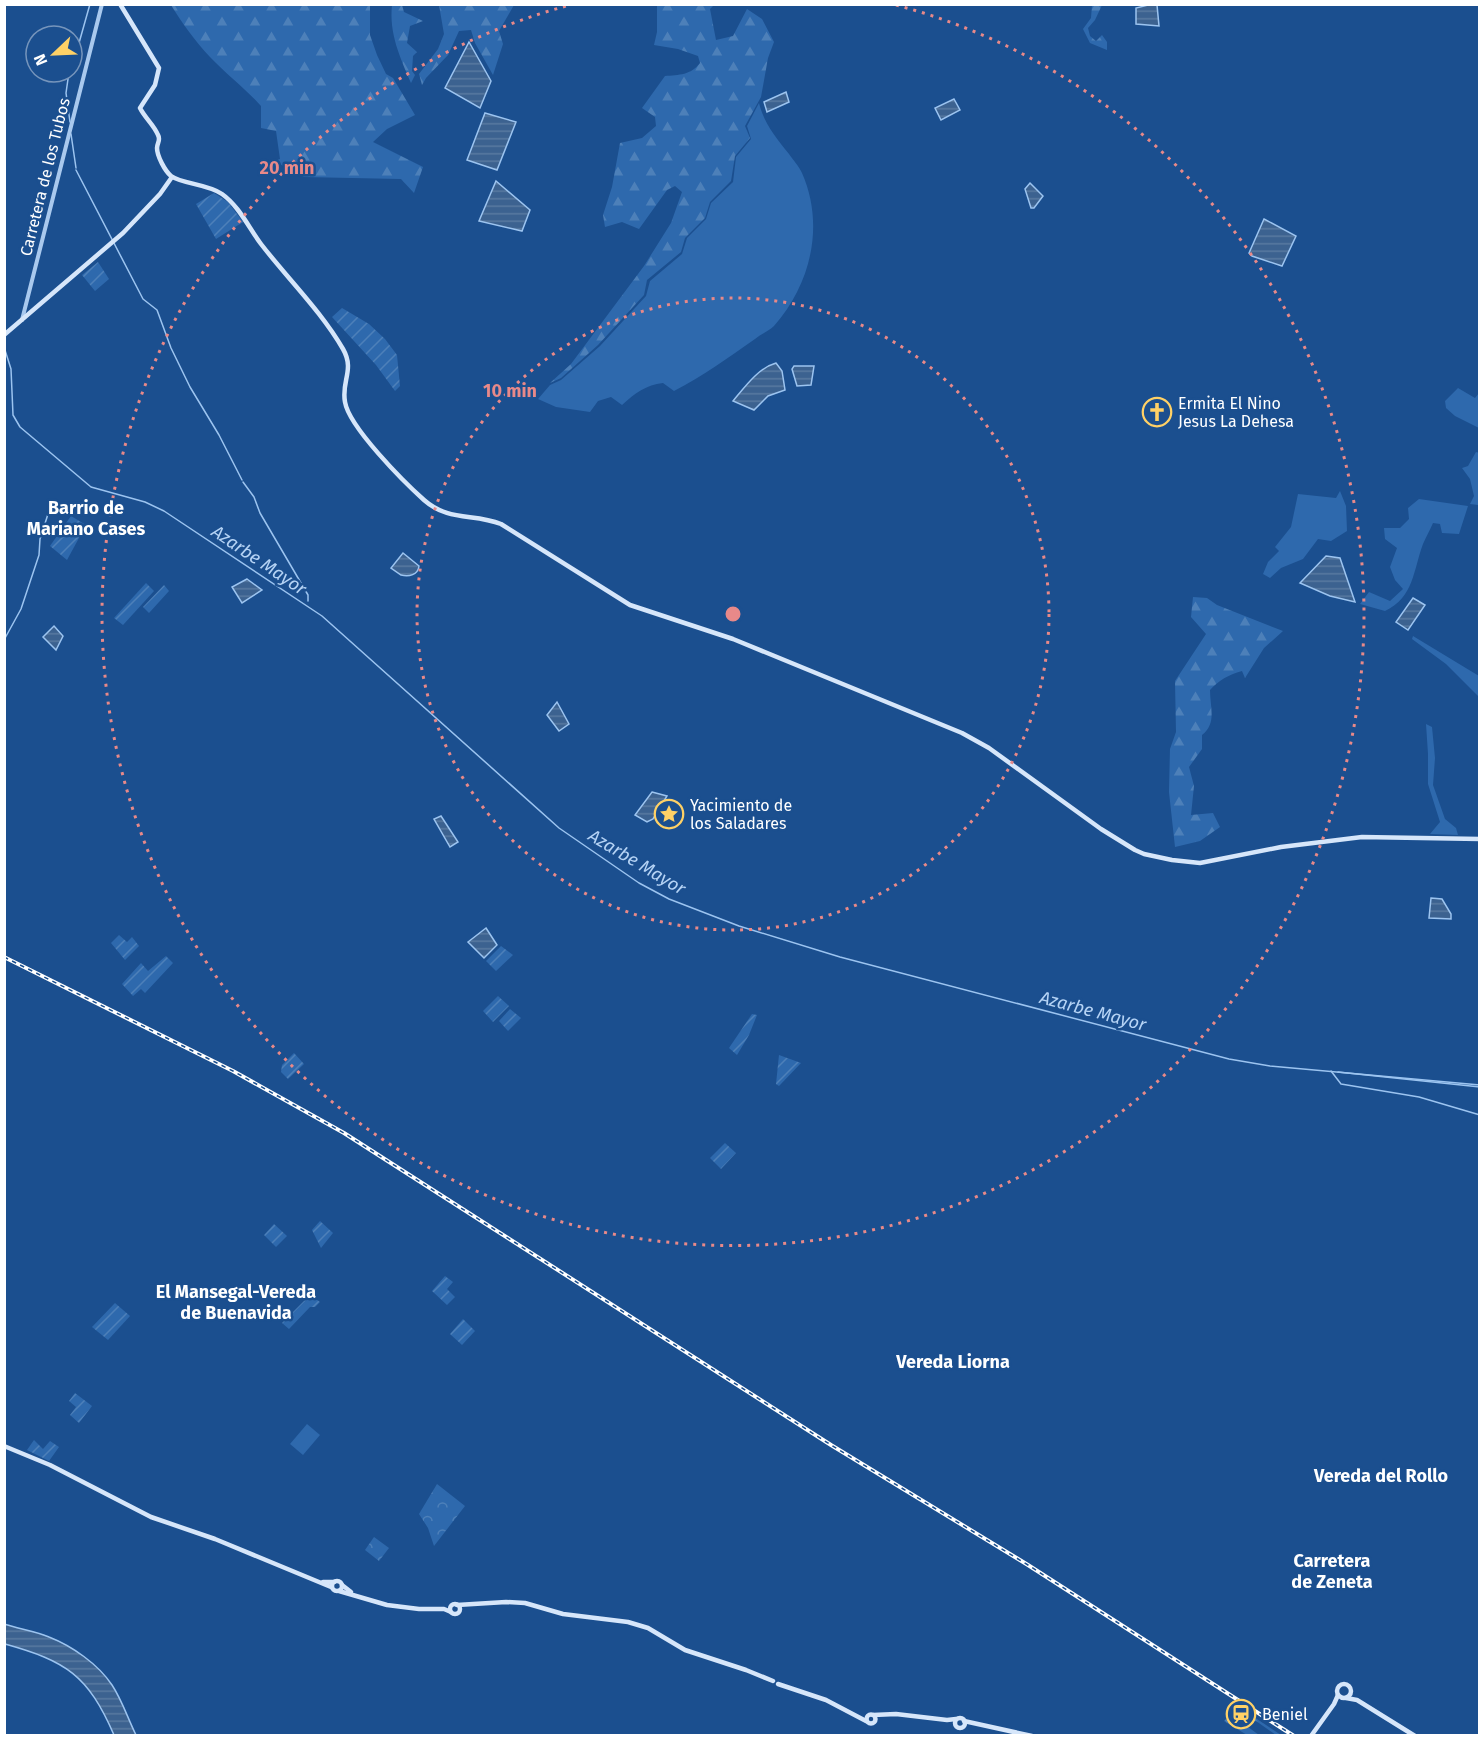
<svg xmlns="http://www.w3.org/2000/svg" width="1484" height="1740" font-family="'Fira Sans',sans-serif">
<defs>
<pattern id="forest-firs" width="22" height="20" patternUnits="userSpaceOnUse" patternTransform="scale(1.5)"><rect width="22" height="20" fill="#2e69ad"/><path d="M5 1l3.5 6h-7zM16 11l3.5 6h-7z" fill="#4d80b9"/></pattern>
<pattern id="park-crowns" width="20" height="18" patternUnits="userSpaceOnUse" patternTransform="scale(1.5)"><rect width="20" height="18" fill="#2e69ad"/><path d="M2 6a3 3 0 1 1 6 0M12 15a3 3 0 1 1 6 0" fill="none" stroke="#4d80b9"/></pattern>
<pattern id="garden-furrows" width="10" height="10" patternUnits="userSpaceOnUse" patternTransform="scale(1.5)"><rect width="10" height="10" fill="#2e69ad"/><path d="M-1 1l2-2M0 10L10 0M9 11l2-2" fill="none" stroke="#4d80b9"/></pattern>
<pattern id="water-rules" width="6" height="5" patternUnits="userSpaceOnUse" patternTransform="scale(1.5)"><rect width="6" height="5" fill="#3c6290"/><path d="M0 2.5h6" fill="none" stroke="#597aa1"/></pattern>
</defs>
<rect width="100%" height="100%" fill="#1b4f8f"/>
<!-- grass -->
<g fill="#2e69ad">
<path d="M759,103C764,123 776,138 789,154C793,160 799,166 802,173C825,225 811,284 774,326C769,331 761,334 755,339C728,358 703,376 674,391L663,383C646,385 635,393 622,405L611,397L598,401L590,412L556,407L538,399L550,385L561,380L600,346L646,296L650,281L682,254L687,238L706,219L711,203L733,182L736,157L751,139L747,126Z"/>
<path d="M1458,388L1475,398L1479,393V428L1455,416L1446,408L1445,401Z"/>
<path d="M1476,452L1480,453L1478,505L1470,504L1474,496L1470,479L1462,468L1468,466Z"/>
<path d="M1340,491L1346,506L1347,531L1331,541L1318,539L1303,559L1281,568L1270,578L1263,574L1268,562L1279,551L1275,547L1291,527L1298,494L1336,498Z"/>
<path d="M1419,499L1468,506L1459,534L1442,533L1440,524L1433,523C1430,530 1426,537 1423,544C1413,571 1414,597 1385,611L1360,604L1369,592L1390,601L1403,589L1395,580L1390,567L1397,548L1385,539L1384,528H1400L1409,519L1408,508Z"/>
<path d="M1413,636L1479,676V697L1446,664L1412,639Z"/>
<path d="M1426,724L1432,727L1435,758L1433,785L1445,819L1456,828L1458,835L1430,834L1440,822L1428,784V754Z"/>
<path d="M307,1424L320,1435L303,1455L290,1444Z"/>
</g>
<!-- forest -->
<g fill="url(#forest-firs)">
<path d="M171,5H370V35L377,55L386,74L393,78L415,115L387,129L373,142L423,167L414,193L401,179L304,177L274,161L280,159L276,131L261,128V106C245,88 226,74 210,57C195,41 182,23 171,5Z"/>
<path d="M392,5H402L404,12L423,21L410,26L407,43L417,52L413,56L412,71L415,75L411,83C400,57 389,34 392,5Z"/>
<path d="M439,5H514L499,31L503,44L493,75L475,43L471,30L459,31L448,55L426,78L422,85L419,74L438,49L444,34Z"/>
<path d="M657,5H714L710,9L716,40L733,36L747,9L762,19L774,42L768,58L761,97L745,126L750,138L735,156L731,181L710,202L705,218L685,238L681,252L647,280L644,295L598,345L561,378L550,383L571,364L644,266L671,223L682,192L675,186L667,190L639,229L622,222L605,227L603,215L612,187L620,143L642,138L656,126L655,117L642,108L665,76C679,75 691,75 700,63L698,56L678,49L654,45L657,32Z"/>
<path d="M1092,5H1102L1095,20L1088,28L1090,36L1096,41L1102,35L1107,42V50L1090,43L1083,29L1091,18Z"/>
<path d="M1193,597L1207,598L1217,605L1283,631L1264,648L1245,678L1242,671C1228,675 1219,680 1210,690C1210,708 1217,723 1202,735V749L1189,767L1194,786L1191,815L1213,813L1220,827L1200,841L1175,847L1169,792L1170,749L1176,732L1175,681L1206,634L1191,617Z"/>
</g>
<!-- park -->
<g fill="url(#park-crowns)">
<path d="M437,1484L465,1506L434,1546L428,1528L419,1514Z"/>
<path d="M374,1537L389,1548L379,1561L365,1550Z"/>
<path d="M1232,1713L1235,1717L1237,1716L1246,1722L1251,1715L1281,1735H1276L1256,1721L1249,1723L1248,1727L1259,1735H1247L1224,1721Z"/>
</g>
<!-- garden -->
<g fill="url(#garden-furrows)">
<path d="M214,193L228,202L243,222L216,239L196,204Z"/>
<path d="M98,262L109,279L95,291L82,275Z"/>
<path d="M342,308L369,324L385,339L397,355L400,386L395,391L376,365L332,317Z"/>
<path d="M71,516L86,525L67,560L50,546Z"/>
<path d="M146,583L154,591L123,625L114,618Z"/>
<path d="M164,585L169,591L149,613L143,607Z"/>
<path d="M119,935L127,942L132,937L139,946L125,960L111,943Z"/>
<path d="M501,946L513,955L496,971L486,961Z"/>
<path d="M166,956L173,963L145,993L141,989L133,996L122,984L141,963L148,971Z"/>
<path d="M498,996L509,1006L493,1022L483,1011Z"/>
<path d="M510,1009L521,1018L508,1031L499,1021Z"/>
<path d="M752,1014L757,1015L749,1035L737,1055L729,1048Z"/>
<path d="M294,1053L304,1064L288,1079L281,1072L282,1065Z"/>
<path d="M779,1055L801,1063L779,1086L776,1084Z"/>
<path d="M725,1143L736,1153L721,1169L710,1158Z"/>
<path d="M320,1221L333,1233L321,1248L312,1230Z"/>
<path d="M274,1224L287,1236L276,1247L264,1235Z"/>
<path d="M445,1276L453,1282L447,1289L455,1297L447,1305L432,1291Z"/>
<path d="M310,1295L320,1302L315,1307H310L289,1329L282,1323Z"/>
<path d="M115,1303L130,1316L108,1340L92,1327Z"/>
<path d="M463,1319L475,1331L462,1345L450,1334Z"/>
<path d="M75,1393L92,1406L79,1423L70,1415L76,1407L69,1401Z"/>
<path d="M34,1440L43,1449L50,1441L59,1447L49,1461L27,1450Z"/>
</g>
<!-- water -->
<g fill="url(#water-rules)" stroke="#9cc4f0" stroke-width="1.5">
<path d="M1152,4L1157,5L1159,26L1136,24V8Z"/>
<path d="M469,42L491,81L480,108L445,88Z"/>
<path d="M786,92L789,102L767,112L764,102Z"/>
<path d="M954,99L960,110L941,120L935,108Z"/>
<path d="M485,113L516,122L497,170L467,160Z"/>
<path d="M496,181L530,210L522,231L479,221Z"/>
<path d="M1030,183L1043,196L1034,208H1031L1025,189Z"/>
<path d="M1264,219L1296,236L1282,266L1252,256L1249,253Z"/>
<path d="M776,363L782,371L785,390L768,396L754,410L733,401C744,388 758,368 776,363Z"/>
<path d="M794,366H814L811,385L797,386L792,369Z"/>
<path d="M403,553L419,566C418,575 409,577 401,575L391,568Z"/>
<path d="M1326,556L1340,558L1355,602L1330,596L1300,583Z"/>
<path d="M247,579L262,590L242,603L232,587Z"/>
<path d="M1413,598L1425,605L1408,630L1396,622Z"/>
<path d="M54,626L63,636L56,650L43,637Z"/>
<path d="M557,702L569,724L559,731L547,715Z"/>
<path d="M652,792L667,796L653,819L647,822L635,815Z"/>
<path d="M441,816L458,842L450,847L434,819Z"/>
<path d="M1431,898L1442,899L1451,914V919L1429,918Z"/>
<path d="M486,928L497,945L484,958L468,942Z"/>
<path d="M4,1624C19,1629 35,1631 49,1637C72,1646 98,1664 112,1685C122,1700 128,1719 136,1735H114C88,1675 66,1661 5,1644Z"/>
</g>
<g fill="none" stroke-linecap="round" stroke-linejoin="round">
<!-- stream -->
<g stroke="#9cc4f0" stroke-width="1.5">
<path d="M79,43L90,4"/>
<path d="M72,60L78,48"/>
<path d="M69,72L66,93L70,122"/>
<path d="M71,134L76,168"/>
<path d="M76,170L143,299L157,310L171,348L190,387L219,435L242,480"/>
<path d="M4,347L11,369L13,415L20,427L91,487L145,502L164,511L322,616L559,828L639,883L669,899L739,926L840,957L1229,1059L1270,1066L1480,1085"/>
<path d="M243,482L254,497L260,513L308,595V601"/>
<path d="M4,640L21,609L39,555L40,539L49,511"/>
<path d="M1331,1071L1341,1084L1419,1097L1480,1115"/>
<path d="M1338,1072L1480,1087"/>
</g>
<!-- tertiary -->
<path stroke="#a9c9ee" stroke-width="4" d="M22,320L102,4"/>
<!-- secondary -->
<g stroke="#d6e6fa" stroke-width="4.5">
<path d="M120,4L159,68L155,85L140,108C145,118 154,125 158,135C161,140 157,143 157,148C157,156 165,171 171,176C182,184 208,184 222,194C239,206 249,228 261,244C288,279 321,311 343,349C355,370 341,381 345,402C349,427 404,482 424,500C449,522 473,513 501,524L630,605L733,639L962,733L989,748L1101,829L1135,850L1144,854L1172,860L1200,863L1281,847L1362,837L1480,839"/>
<path d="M4,335L123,233L160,194L172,177"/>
<path d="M4,1446L50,1465L151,1517L215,1539L331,1587"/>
<circle cx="337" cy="1586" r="5"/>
<path d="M323,1582H334"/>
<path d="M342,1585L351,1592"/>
<path d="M339,1591L387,1605L419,1609H444L451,1612"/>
<circle cx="455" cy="1609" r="5"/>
<path d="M457,1605L506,1602L525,1603L563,1614L628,1622L648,1628L685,1650L746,1670L773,1681"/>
<circle cx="1344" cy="1691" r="7"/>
<path d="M778,1684L826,1700L866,1721"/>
<path d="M1346,1698L1357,1700L1415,1736"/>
<circle cx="871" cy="1719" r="4.5"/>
<path d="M873,1715L896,1714L947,1720L956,1719"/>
<circle cx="960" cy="1723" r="5"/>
<path d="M964,1721L1032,1736"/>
<path d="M1311,1736L1334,1704L1338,1695"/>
</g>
<!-- rail casing -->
<g stroke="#fff" stroke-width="4">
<path id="rail" d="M4,957L233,1071L344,1133L831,1445L1028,1565L1294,1736"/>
</g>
<!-- rail -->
<use href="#rail" stroke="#1b4f8f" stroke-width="1.5" stroke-dasharray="4.5" stroke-linecap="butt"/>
</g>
<!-- distance rings -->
<g fill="none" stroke="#e88989" stroke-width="3" stroke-dasharray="3 6">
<circle cx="733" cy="614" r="316"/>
<path d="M896 5A631 631 0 1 1 570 5"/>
</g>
<!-- icons -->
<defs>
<g id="church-ring" transform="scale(1.5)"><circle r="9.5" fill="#1b4f8f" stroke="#ffd166" stroke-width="1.5"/><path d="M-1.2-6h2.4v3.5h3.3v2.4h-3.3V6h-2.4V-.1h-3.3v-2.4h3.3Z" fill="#ffd166"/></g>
<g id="sight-ring" transform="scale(1.5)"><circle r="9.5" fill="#1b4f8f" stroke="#ffd166" stroke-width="1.5"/><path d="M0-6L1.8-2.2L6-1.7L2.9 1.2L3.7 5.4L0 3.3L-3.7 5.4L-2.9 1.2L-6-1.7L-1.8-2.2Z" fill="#ffd166"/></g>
<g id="station-ring" transform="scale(1.5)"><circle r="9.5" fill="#1b4f8f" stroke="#ffd166" stroke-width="1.5"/><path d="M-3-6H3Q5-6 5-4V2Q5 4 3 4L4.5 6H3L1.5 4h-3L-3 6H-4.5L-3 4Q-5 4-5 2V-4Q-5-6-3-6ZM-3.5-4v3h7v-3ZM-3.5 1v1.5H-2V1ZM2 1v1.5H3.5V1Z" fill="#ffd166"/></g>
</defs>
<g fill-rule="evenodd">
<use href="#church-ring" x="1157" y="412"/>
<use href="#sight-ring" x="669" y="814"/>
<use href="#station-ring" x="1241" y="1714"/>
</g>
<g text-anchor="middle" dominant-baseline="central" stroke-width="5" stroke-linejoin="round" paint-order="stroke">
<!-- street labels -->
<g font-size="16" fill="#fff" stroke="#1b4f8f">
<text transform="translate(45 177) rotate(-76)">Carretera de los Tubos</text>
</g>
<!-- poi labels -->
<g font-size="16" fill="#fff" stroke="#1b4f8f" text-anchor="start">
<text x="1178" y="403">Ermita El Nino<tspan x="1178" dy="18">Jesus La Dehesa</tspan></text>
<text x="690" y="805">Yacimiento de<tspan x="690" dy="18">los Saladares</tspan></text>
<text x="1262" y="1714">Beniel</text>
</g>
<!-- neighbourhood labels -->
<g font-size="18" font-weight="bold" fill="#fff" stroke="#1b4f8f">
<text x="86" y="508">Barrio de<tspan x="86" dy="21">Mariano Cases</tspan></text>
<text x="236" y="1292">El Mansegal-Vereda<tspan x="236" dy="21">de Buenavida</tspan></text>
<text x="953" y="1362">Vereda Liorna</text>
<text x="1381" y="1476">Vereda del Rollo</text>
<text x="1332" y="1561">Carretera<tspan x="1332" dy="21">de Zeneta</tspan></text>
</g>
<!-- water labels -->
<g font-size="18" font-style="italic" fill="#b5d3f5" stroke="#1b4f8f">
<text transform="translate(259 560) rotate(34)">Azarbe Mayor</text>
<text transform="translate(637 862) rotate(31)">Azarbe Mayor</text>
<text transform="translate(1093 1011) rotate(15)">Azarbe Mayor</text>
</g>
</g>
<circle cx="733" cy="614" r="9" fill="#e88989" stroke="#1b4f8f" stroke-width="3"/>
<g font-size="18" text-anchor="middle" font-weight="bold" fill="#e88989" stroke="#1b4f8f" stroke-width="5" stroke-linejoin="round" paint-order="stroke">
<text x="287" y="174">20 min</text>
<text x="510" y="397">10 min</text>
</g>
<!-- border -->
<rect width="1484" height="1740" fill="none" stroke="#ffffff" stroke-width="12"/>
<!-- north arrow -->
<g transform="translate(54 54) rotate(247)"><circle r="28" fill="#1b4f8f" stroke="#7695bc" stroke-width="1.5"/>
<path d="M0-4.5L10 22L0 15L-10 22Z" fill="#ffd166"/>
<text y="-9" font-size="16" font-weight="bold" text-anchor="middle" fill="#ffffff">N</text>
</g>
</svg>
